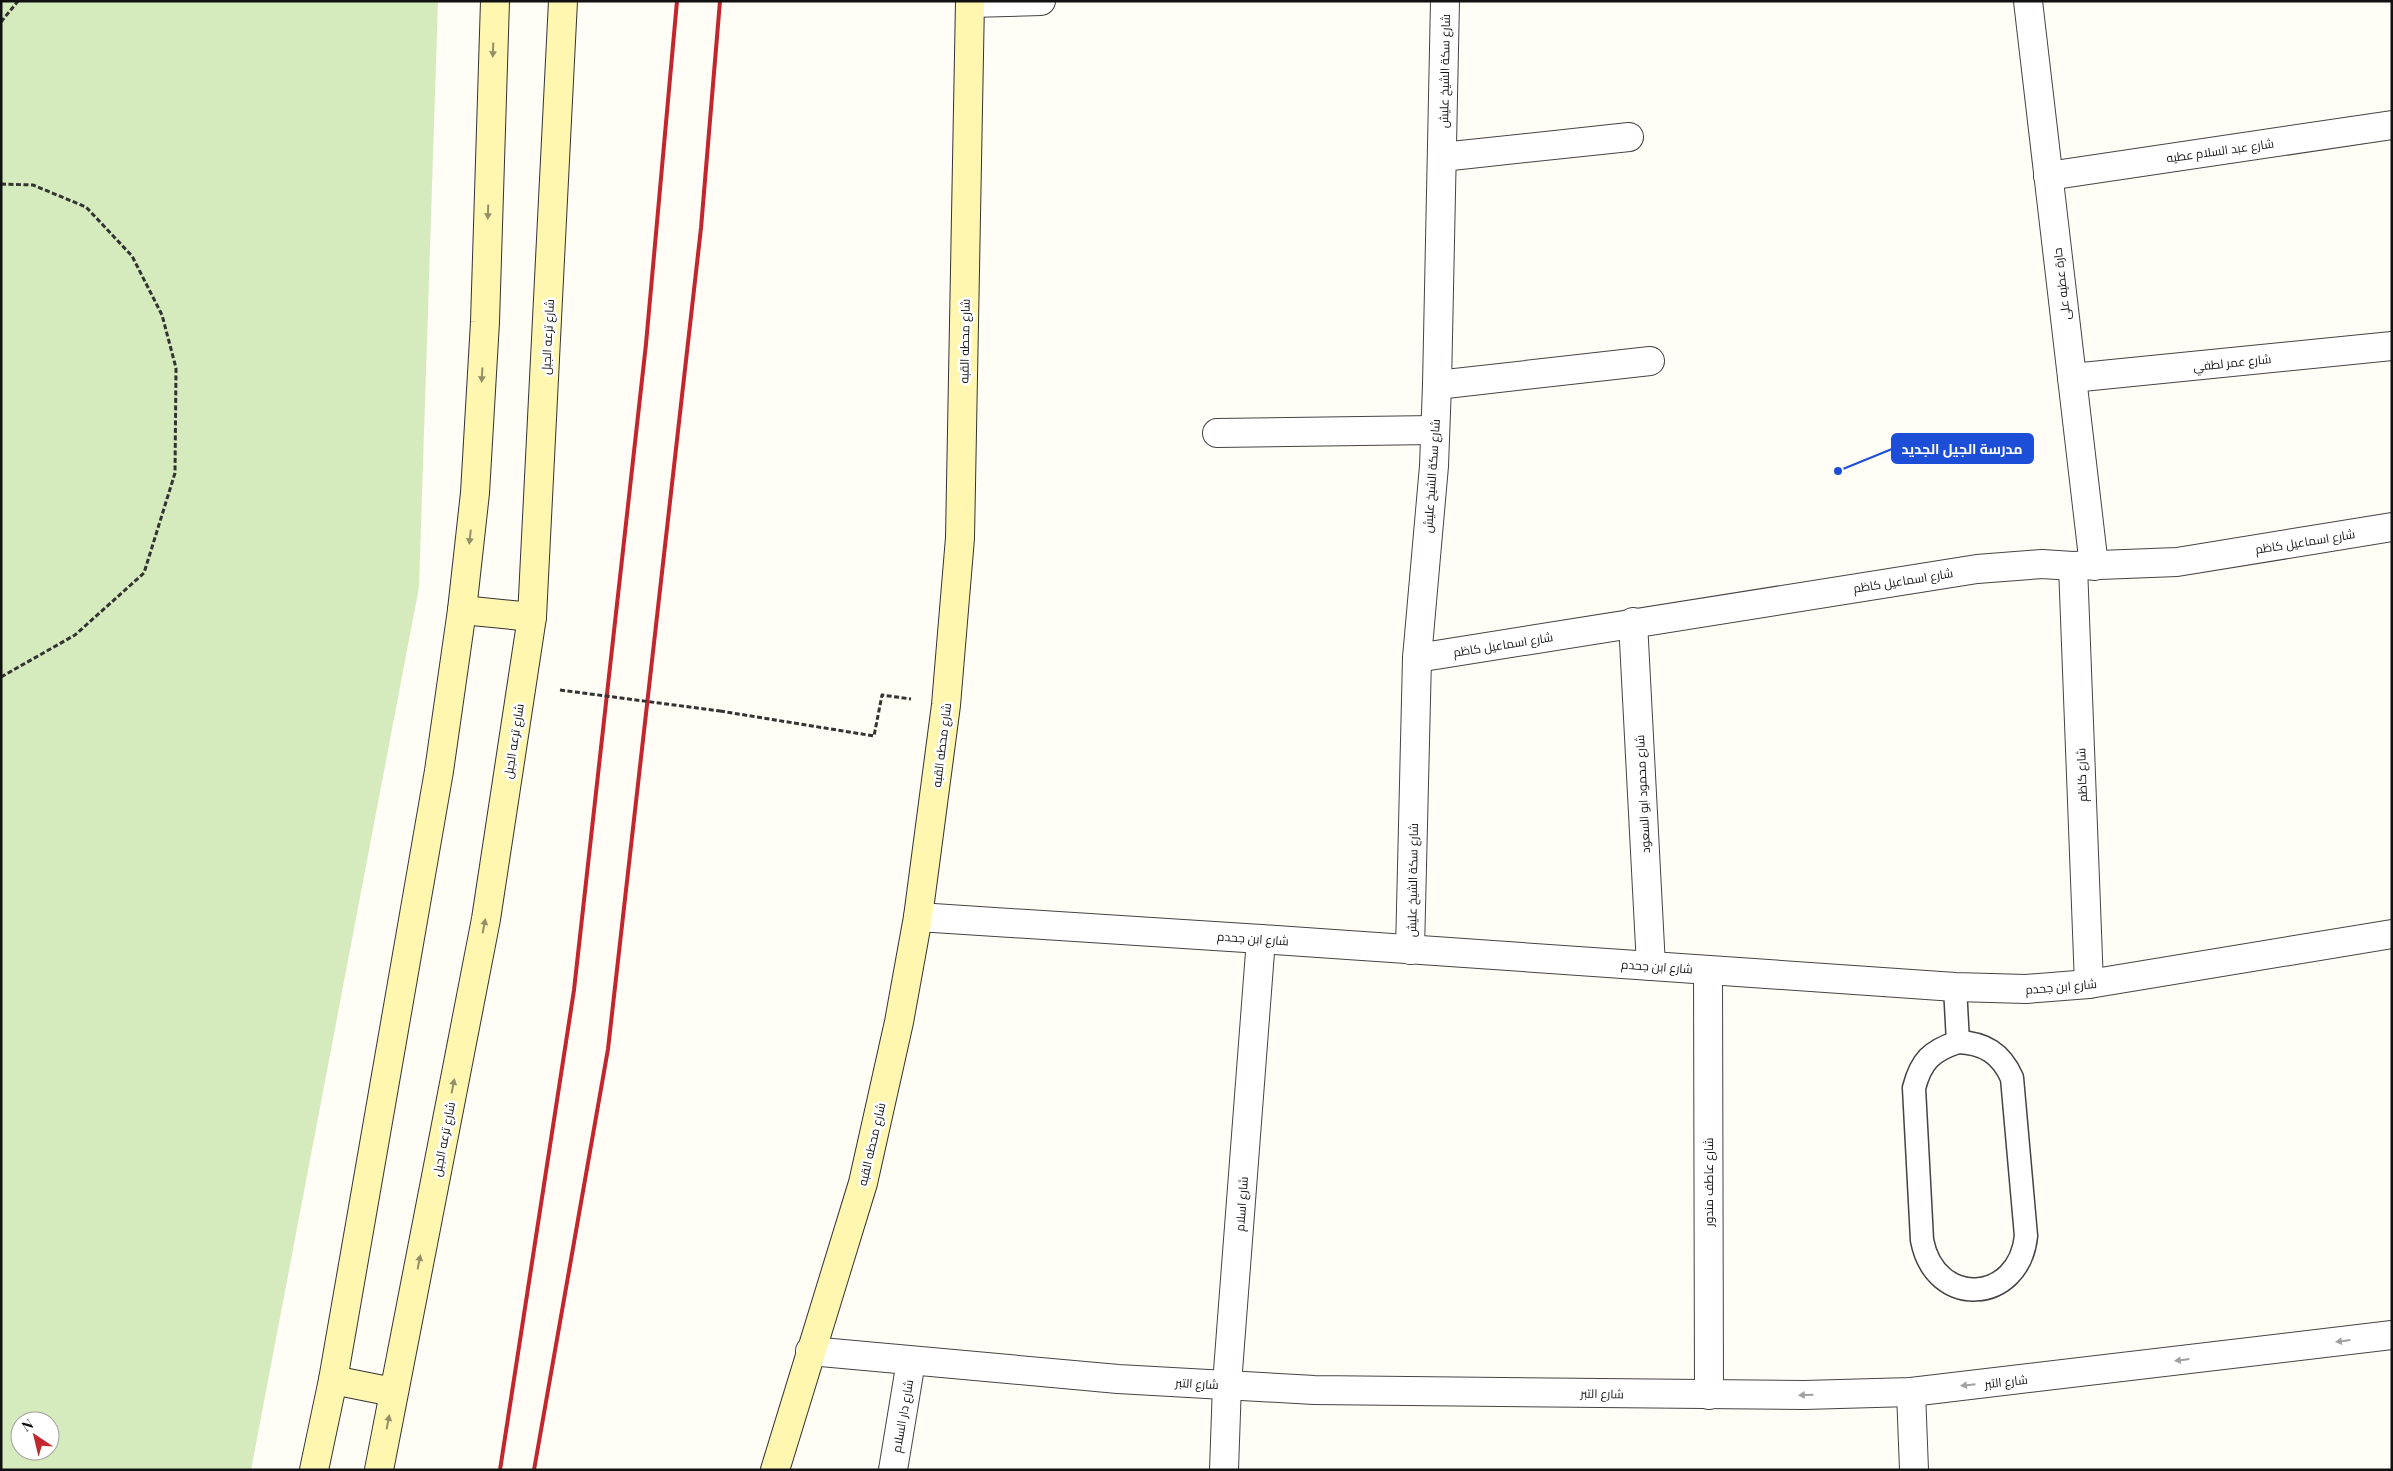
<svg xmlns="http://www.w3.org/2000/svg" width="2393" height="1471" font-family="'Playfair Display',Cairo,serif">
<rect width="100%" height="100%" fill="#fffdf5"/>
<!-- green -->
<path fill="#d5ebbd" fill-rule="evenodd" d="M1,1H438L419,587L251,1470H1ZM20,1421H50V1451H20Z"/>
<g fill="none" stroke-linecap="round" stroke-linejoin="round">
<!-- service casing -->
<g stroke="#444" stroke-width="25">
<g id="service">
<path d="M1955,987L1958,1042"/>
<path d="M1958,1042C1984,1043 2001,1053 2012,1078L2026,1236C2019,1304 1935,1309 1922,1240L1914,1088C1921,1061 1931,1051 1958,1042Z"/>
</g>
</g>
<!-- minor casing -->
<g stroke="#444" stroke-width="30">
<g id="minor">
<path d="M2028,1L2094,566"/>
<path d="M970,3L1041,1"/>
<path d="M1442,157L1629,137"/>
<path d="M2048,176L2392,125"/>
<path d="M2072,378L2392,346"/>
<path d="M1437,385L1650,361"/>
<path d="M1217,433L1434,430"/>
<path d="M2073,566L2089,984"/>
<path d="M1633,622L1651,966"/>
<path d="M1417,658L1977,569L2042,564L2073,566L2177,562L2392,527"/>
<path d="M918,917L1261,939L1955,987L2026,989L2089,984L2392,934"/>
<path d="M1410,950L1417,658L1434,466L1437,385L1445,1"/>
<path d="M1708,970L1709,1395"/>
<path d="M810,1351L1118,1379L1314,1390L1804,1395L1911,1392L2392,1335"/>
<path d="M1911,1392L1914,1470"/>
<path d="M893,1470L911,1361"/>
<path d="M1224,1470L1227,1384L1261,939"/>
</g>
</g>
<!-- secondary casing -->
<g stroke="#333" stroke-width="30">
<g id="secondary">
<path d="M462,610L532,617"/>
<path d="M333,1380L393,1392"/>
<path d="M314,1470L333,1380L439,771L462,610L475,493L485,322L495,1"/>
<path d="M379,1470L486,919L532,617L563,1"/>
<path d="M775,1470L863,1183L899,1022L918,917L946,705L960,538L970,1"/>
</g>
</g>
<!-- path -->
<g stroke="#333" stroke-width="3" stroke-dasharray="5 2.5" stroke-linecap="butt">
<path d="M1,22L18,1"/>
<path d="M1,184L33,185L86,207L132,256L162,315L176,368L175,473L144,573L75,635L1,677"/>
<path d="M720,711L874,736L882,695L911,699"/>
</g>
<!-- service -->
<use href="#service" stroke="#fff" stroke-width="22"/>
<!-- minor -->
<use href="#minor" stroke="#fff" stroke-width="28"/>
<!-- secondary -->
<use href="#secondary" stroke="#fff6b0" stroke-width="28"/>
<!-- rail -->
<g stroke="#c4262e" stroke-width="4">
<path d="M500,1470L574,990L646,344L677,1"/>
<path d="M534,1470L608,1049L701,228L720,1"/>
</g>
<!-- path-bridge -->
<path stroke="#333" stroke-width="3" stroke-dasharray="5 2.5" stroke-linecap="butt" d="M560,690L720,711"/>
</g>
<!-- one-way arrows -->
<defs><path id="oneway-solid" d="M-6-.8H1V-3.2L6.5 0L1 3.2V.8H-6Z" transform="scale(1.25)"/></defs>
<g fill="#948f68">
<use href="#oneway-solid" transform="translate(493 50) rotate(92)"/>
<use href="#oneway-solid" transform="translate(488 212) rotate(92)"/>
<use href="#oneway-solid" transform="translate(482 375) rotate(93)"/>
<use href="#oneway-solid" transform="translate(470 537) rotate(96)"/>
<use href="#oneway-solid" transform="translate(484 926) rotate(-79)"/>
<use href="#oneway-solid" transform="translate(453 1086) rotate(-79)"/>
<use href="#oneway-solid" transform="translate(419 1262) rotate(-79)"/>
<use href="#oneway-solid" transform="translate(388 1422) rotate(-79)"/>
</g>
<g fill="#a0a0a0">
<use href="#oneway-solid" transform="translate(2343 1341) rotate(173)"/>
<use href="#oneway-solid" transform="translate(2182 1360) rotate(173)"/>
<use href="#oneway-solid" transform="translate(1968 1385) rotate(174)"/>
<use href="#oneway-solid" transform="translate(1806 1395) rotate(178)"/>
</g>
<g text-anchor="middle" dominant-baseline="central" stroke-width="5" stroke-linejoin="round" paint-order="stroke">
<!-- street labels -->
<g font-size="12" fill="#111" stroke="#fff">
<text transform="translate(1444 71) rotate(-89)">شارع سكة الشيخ عليش</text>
<text transform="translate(2220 150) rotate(-8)">شارع عبد السلام عطيه</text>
<text transform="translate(2061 284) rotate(-97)">حارة عطيه على</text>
<text transform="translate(547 337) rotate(-87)">شارع ترعه الجبل</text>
<text transform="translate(964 341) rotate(-89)">شارع محطه القبه</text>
<text transform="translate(2232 362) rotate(-6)">شارع عمر لطفي</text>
<text transform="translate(1431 476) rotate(-86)">شارع سكة الشيخ عليش</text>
<text transform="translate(2305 541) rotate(-9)">شارع اسماعيل كاظم</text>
<text transform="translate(1903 580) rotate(-9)">شارع اسماعيل كاظم</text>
<text transform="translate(1503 644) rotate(-9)">شارع اسماعيل كاظم</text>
<text transform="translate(513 741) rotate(-81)">شارع ترعه الجبل</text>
<text transform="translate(941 745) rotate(-83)">شارع محطه القبه</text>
<text transform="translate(2081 775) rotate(-92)">شارع كاظم</text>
<text transform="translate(1642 794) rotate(-93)">شارع محمود ابو السعود</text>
<text transform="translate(1412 880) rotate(-89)">شارع سكة الشيخ عليش</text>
<text transform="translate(1253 938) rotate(4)">شارع ابن جحدم</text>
<text transform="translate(1657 966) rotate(4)">شارع ابن جحدم</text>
<text transform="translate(2061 986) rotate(-5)">شارع ابن جحدم</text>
<text transform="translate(443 1139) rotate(-79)">شارع ترعه الجبل</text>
<text transform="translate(871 1144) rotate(-77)">شارع محطه القبه</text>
<text transform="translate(1708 1182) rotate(-90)">شارع عاطف مندور</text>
<text transform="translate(1241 1204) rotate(-86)">شارع اسلام</text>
<text transform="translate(2006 1381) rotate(-6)">شارع التبر</text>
<text transform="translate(1197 1383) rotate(3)">شارع التبر</text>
<text transform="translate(1602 1393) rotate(1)">شارع التبر</text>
<text transform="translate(902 1416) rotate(-80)">شارع دار السلام</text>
</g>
</g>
<!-- callouts -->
<path fill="none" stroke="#1d4ed8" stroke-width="2" d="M1838 471L1892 449"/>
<circle fill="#1d4ed8" stroke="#fff" stroke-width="2" cx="1838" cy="471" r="5"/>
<rect fill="#1d4ed8" stroke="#1d4ed8" stroke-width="2" x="1892" y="434" width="141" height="29" rx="5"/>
<g font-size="14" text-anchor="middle" font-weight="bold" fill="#fff">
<text x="1962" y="454">مدرسة الجيل الجديد</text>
</g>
<!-- border -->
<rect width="2393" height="1471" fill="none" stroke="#111111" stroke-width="5"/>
<!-- north arrow -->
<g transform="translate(35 1436) rotate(325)"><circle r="24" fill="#ffffff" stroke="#a0a0a0"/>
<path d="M0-4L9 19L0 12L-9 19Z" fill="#c4262e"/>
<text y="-8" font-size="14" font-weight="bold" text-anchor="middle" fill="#111111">N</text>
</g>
</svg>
